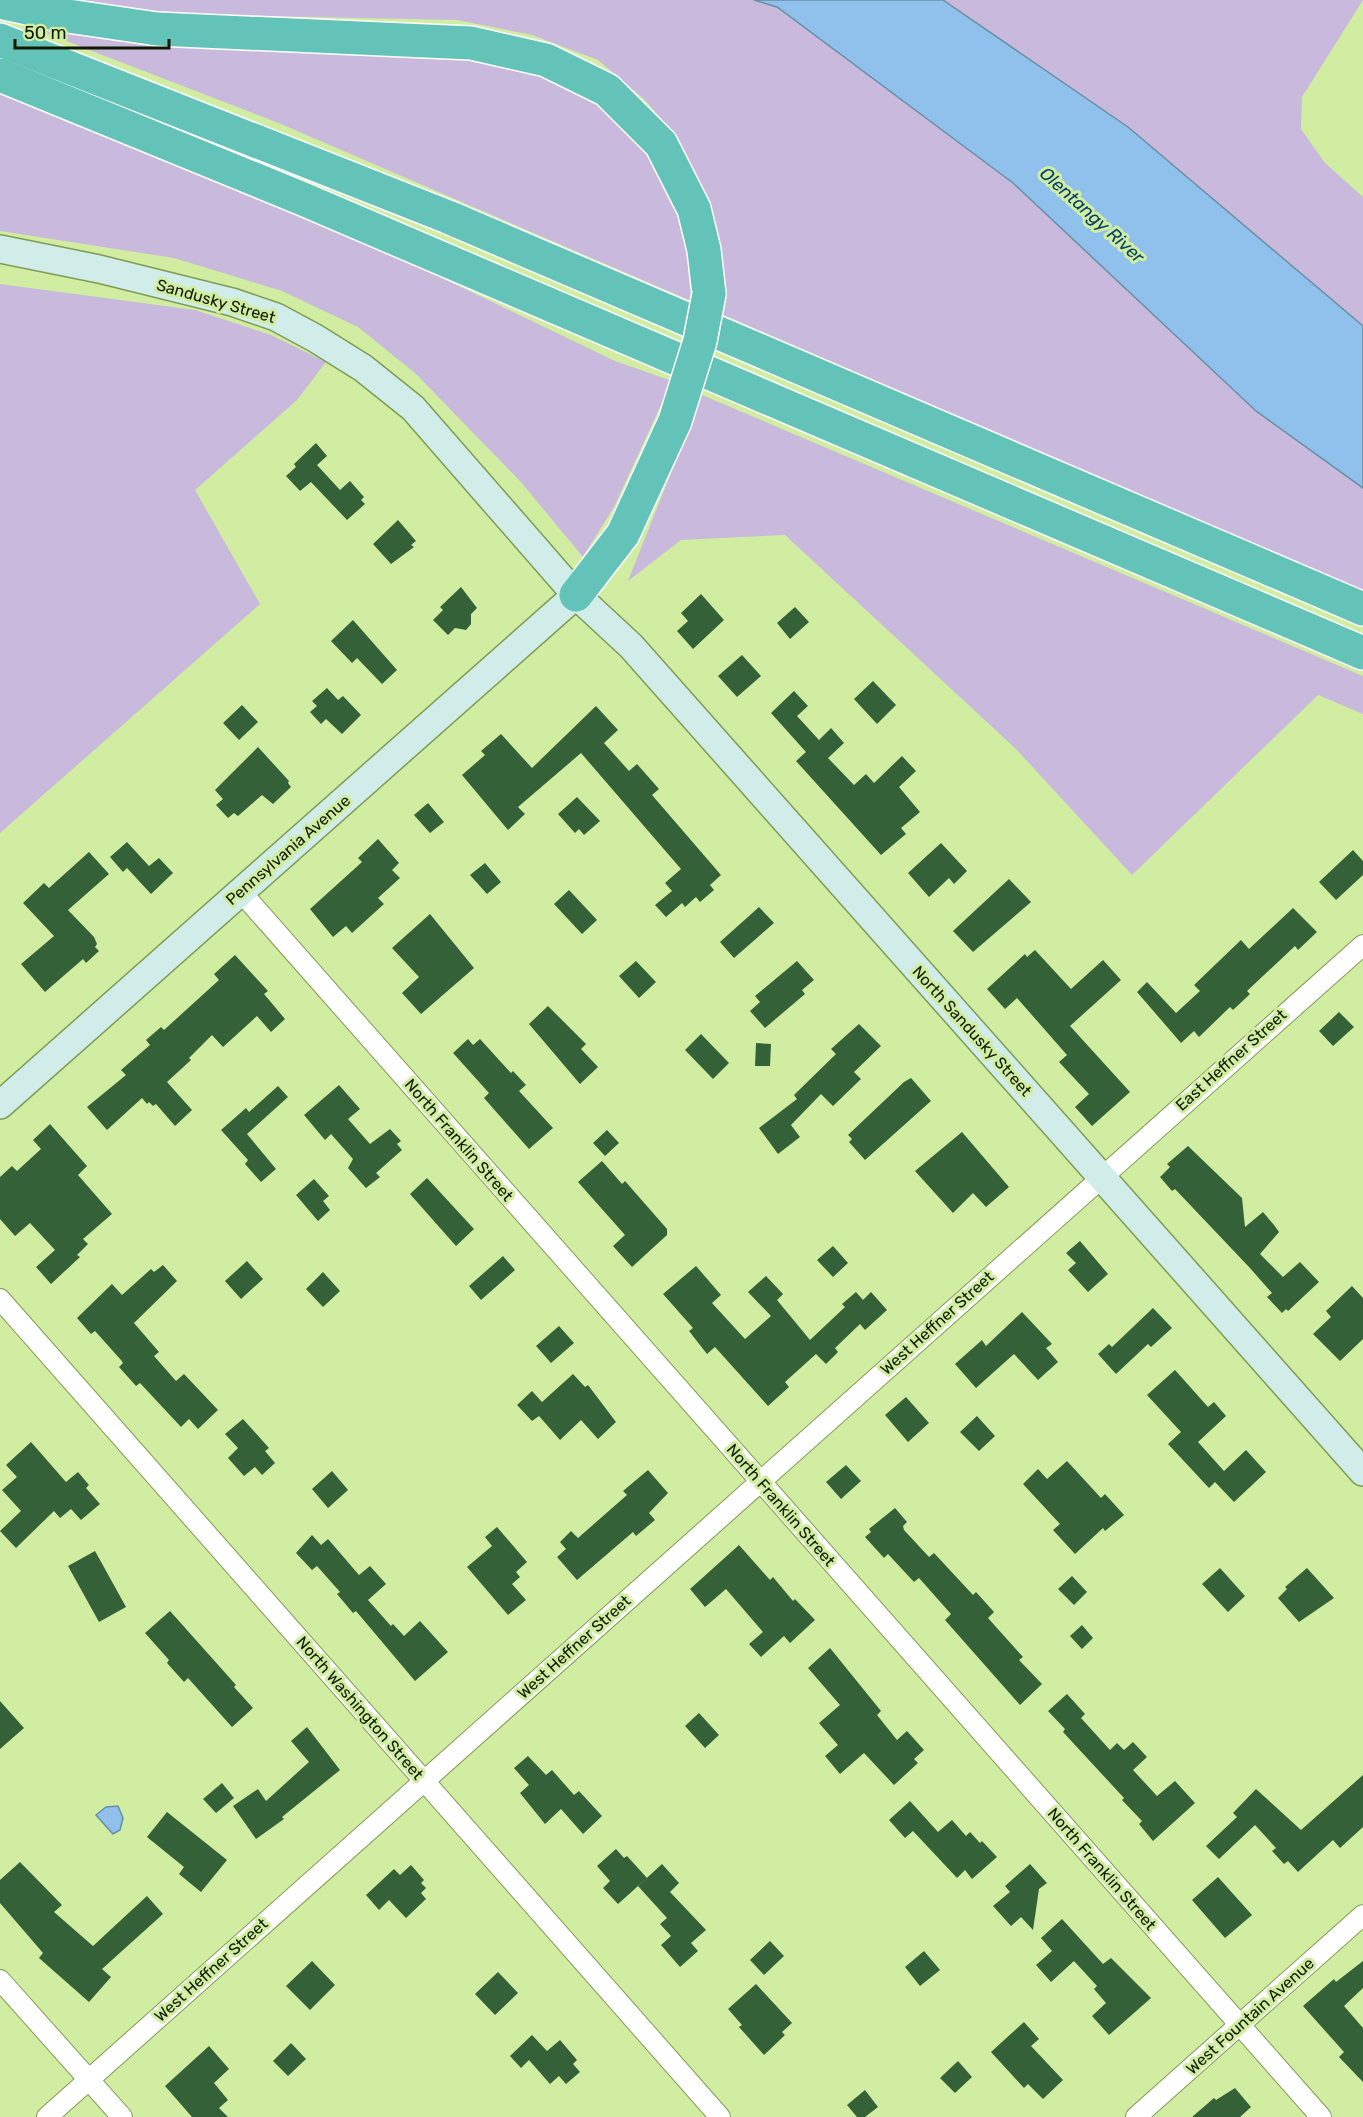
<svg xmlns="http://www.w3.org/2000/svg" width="1363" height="2117" font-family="Rubik,sans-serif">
<rect width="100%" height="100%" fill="#d0eda2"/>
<!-- green -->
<g fill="#c9b9dc">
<path d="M72,0H754L777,7L1013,183L1256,411L1363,488V591L281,124L17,22L470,53L580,87L629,129L663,170L690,242L691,290L723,308L721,271L712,215L678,139L645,100L598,60L532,35L457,20L167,14Z"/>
<path d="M943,0H1363L1302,97L1301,129L1325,163L1363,197V326L1128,127Z"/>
<path d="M0,90L386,251L615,361L672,381L614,507L583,557L521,482L415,373L358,327L282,291L174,258L0,231Z"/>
<path d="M0,284L195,310L271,335L326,362L297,400L195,490L260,604L0,833Z"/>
<path d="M702,395L1363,676V714L1318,695L1132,875L1016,749L785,535L681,540L628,581Z"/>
</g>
<!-- water -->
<g fill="#8fc1ec" stroke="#698fa5" stroke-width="1.5">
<path d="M754,0H943L1128,127L1363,326V488L1256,411L1013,183L777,7Z"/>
<path d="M118,1806L123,1818L120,1830L113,1834L96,1815L106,1807Z"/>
</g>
<!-- building -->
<g fill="#356138">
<path d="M316,443L327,456L317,465L340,490L350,481L364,497L361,500L365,504L347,520L311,482L300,491L286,476L296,467L294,464Z"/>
<path d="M398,520L416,541L411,545L414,547L391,564L373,544Z"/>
<path d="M461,587L477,608L471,614V624L466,630L455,628L448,635L433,620L443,610L440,607Z"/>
<path d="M701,594L724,620L693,649L677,631L688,621L681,613Z"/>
<path d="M795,607L809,622L790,639L777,623Z"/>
<path d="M353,620L397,670L382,684L357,658L352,663L331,641Z"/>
<path d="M742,655L761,676L737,697L718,676Z"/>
<path d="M873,681L896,705L877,724L854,699Z"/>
<path d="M327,688L338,700L343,696L361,715L342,734L326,719L321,724L310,712L317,706L312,701Z"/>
<path d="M794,691L808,706L797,716L819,740L831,728L844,743L828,758L854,785L866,774L874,783L902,756L916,771L899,787L920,812L901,828L906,834L881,855L796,761L806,752L771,713Z"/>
<path d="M242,705L258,722L239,740L223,723Z"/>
<path d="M596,706L618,730L604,743L629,771L637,764L659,789L652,795L721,875L710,885L714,890L700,902L696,897L685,907L682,903L666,917L655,905L672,891L665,883L681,869L581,753L518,807L525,814L508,830L462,775L485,755L481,751L501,734L532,768Z"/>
<path d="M258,747L289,781L288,783L291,787L273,804L262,795L238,816L234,813L228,818L216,805L223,799L215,790Z"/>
<path d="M577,797L600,821L584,835L579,829L575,833L558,814Z"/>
<path d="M428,803L444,822L430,833L414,815Z"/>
<path d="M378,839L399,863L392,870L400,878L378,898L384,904L352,933L346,926L333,937L310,909L362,862L358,858Z"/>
<path d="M127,842L149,866L159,858L173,873L151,894L127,868L123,872L110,857Z"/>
<path d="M941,843L967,871L954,884L949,878L929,897L908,873Z"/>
<path d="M1353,850L1363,861V875L1336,900L1319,882Z"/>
<path d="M89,852L109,874L68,910L94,937L97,944L95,947L99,951L86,963L83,959L45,992L21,964L54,936L23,903L44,883L49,888Z"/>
<path d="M485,863L501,882L487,894L470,875Z"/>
<path d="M1009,879L1031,902L973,952L953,931Z"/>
<path d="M569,890L597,920L582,934L554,904Z"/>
<path d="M759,907L774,923L734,958L720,942Z"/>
<path d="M1293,908L1317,932L1298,950L1295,946L1247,991L1250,994L1233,1010L1230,1007L1199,1037L1194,1031L1181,1043L1137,992L1147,982L1176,1013L1200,991L1194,985L1241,940L1249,949Z"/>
<path d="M430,914L474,968L421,1014L402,993L419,977L392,948Z"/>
<path d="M1035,950L1071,989L1103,960L1121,980L1070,1026L1130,1092L1092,1126L1075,1107L1089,1094L1059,1062L1067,1055L1017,998L1005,1009L987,989L1025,954L1027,957Z"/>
<path d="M235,955L268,991L264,994L285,1019L271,1032L257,1016L223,1047L212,1035L189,1058L191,1060L167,1082L192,1110L175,1126L156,1104L153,1106L149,1102L147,1104L142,1098L107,1130L87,1107L126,1075L121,1070L150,1045L146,1040L161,1027L164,1030L219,980L214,974Z"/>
<path d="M636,961L656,982L639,998L619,976Z"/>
<path d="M797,961L814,980L802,990L805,994L765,1028L750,1011L760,1002L755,996Z"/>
<path d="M548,1006L586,1044L581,1049L598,1067L580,1084L529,1024Z"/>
<path d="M1339,1012L1354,1027L1333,1046L1319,1031Z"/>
<path d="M859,1024L881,1046L854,1072L861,1079L833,1106L821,1094L791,1125L800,1137L778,1154L759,1128L797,1099L794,1095L836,1054L831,1049Z"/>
<path d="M701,1034L729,1063L713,1079L685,1050Z"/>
<path d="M468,1039L473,1045L480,1039L511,1073L513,1071L526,1085L519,1091L553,1128L529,1149L484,1098L489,1093L453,1053Z"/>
<path d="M756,1043L771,1044L770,1066H755Z"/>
<path d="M911,1078L931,1101L865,1160L849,1142L852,1139L848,1135L904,1082Z"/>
<path d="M339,1085L360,1109L348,1119L370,1144L390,1129L401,1141L397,1144L402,1150L376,1173L380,1177L366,1188L348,1168L353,1159L331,1134L325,1140L304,1115Z"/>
<path d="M278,1086L288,1097L247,1134L276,1169L261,1182L245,1164L248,1160L221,1130L246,1108L249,1112Z"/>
<path d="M50,1124L87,1166L78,1175L112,1214L83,1239L88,1244L77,1255L80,1257L51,1284L36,1267L55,1250L30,1223L15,1236L0,1219V1177L12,1166L17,1171L41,1149L33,1140Z"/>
<path d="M607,1130L619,1143L605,1156L593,1143Z"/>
<path d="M962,1132L1009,1187L986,1207L973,1193L953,1213L915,1171Z"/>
<path d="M1188,1146L1242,1198L1245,1227L1263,1212L1274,1225L1279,1232L1260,1254L1283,1277L1300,1262L1319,1282L1288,1311L1286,1309L1282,1313L1267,1297L1272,1293L1249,1267L1175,1189L1172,1191L1160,1177L1170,1167L1167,1164Z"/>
<path d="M602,1161L622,1184L625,1181L667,1229V1235L632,1267L613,1246L625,1235L578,1182Z"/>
<path d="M427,1178L474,1229L456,1246L410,1194Z"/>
<path d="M314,1179L329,1196L323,1201L330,1210L318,1221L296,1195Z"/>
<path d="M1080,1241L1108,1274L1088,1292L1068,1270L1076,1263L1066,1253Z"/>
<path d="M833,1246L848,1263L833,1277L817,1260Z"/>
<path d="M503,1256L515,1270L481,1300L469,1286Z"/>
<path d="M247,1261L263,1279L241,1299L225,1281Z"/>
<path d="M163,1265L177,1281L134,1323L159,1352L154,1356L176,1381L184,1374L218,1410L198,1429L189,1419L181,1427L140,1383L136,1386L119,1367L123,1363L121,1360L95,1331L91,1334L77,1318L112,1284L122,1295L151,1269L154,1272Z"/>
<path d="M696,1266L721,1295L712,1303L745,1339L771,1316L748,1292L766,1276L783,1294L777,1300L810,1340L845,1307L842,1304L856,1292L863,1300L871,1292L887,1310L865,1330L860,1324L835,1348L838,1352L826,1364L816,1354L785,1382L789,1387L768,1406L715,1347L707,1354L689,1331L693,1328L663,1294Z"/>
<path d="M323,1272L340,1291L323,1307L306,1289Z"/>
<path d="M1352,1286L1363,1298V1339L1340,1361L1313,1334L1331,1317L1326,1311Z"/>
<path d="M1153,1308L1172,1328L1151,1347L1148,1344L1116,1374L1098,1354L1109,1344L1112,1347Z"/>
<path d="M1022,1312L1052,1344L1046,1348L1058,1362L1038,1380L1014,1354L976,1388L955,1364L982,1340L986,1346Z"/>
<path d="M559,1326L574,1343L551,1363L536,1346Z"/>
<path d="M1175,1370L1208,1407L1214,1402L1226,1416L1198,1442L1224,1471L1246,1450L1266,1472L1234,1502L1215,1482L1209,1488L1168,1444L1181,1432L1147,1395Z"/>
<path d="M573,1374L585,1387L588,1385L616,1422L598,1439L581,1420L560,1440L539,1416L532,1421L517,1405L532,1391L542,1402Z"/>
<path d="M906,1397L929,1423L908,1442L885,1415Z"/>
<path d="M977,1416L995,1436L979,1451L960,1432Z"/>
<path d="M243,1419L269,1448L265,1451L275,1463L262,1475L255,1467L244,1476L228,1458L238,1448L225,1434Z"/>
<path d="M31,1442L66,1482L78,1472L89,1485L86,1488L100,1504L81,1520L71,1509L60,1518L54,1511L16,1548L0,1531L21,1511L2,1490L17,1477L6,1465Z"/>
<path d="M1067,1461L1101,1498L1105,1494L1124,1515L1105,1531L1103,1528L1075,1554L1053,1530L1060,1524L1023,1484L1038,1469L1047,1479Z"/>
<path d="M846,1465L861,1481L841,1499L826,1482Z"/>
<path d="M648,1470L668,1493L649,1513L655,1520L636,1536L633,1532L577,1580L557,1557L566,1549L560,1542L571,1531L578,1538L627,1495L623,1491Z"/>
<path d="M332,1471L348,1490L328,1508L312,1489Z"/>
<path d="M895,1508L907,1522L903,1526L904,1530L929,1557L934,1553L973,1595L976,1592L994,1612L988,1618L1023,1657L1019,1660L1042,1684L1020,1705L945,1620L951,1614L919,1578L914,1582L888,1554L884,1558L865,1537L871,1532L869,1529Z"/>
<path d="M497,1527L527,1562L516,1572L520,1577L512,1584L526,1600L508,1615L467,1567L492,1546L485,1537Z"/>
<path d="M312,1535L321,1545L328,1539L359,1575L370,1566L386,1584L368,1600L391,1626L393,1624L404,1636L420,1621L448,1652L415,1681L356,1611L353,1613L337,1594L340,1592L317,1566L312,1570L296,1553Z"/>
<path d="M739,1545L770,1580L773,1577L793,1601L795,1599L815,1620L790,1643L784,1636L761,1657L749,1644L763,1632L726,1589L705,1607L690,1589Z"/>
<path d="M95,1551L126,1607L99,1622L68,1566Z"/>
<path d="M1220,1568L1245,1596L1228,1612L1202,1584Z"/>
<path d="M1307,1568L1334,1598L1299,1622L1278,1598L1287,1589L1285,1587Z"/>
<path d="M1072,1576L1087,1592L1074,1605L1058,1589Z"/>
<path d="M170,1611L236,1685L234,1687L253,1708L232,1727L188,1678L184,1682L167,1663L169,1660L145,1633Z"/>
<path d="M1082,1625L1093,1638L1082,1649L1070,1636Z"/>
<path d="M830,1648L881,1711L877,1715L897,1740L907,1731L924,1750L914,1759L918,1763L894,1785L864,1753L840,1774L825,1756L838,1745L819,1723L840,1705L808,1668Z"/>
<path d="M1067,1694L1085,1714L1081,1718L1110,1750L1117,1743L1124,1750L1133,1742L1147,1757L1133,1770L1157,1796L1175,1781L1195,1803L1153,1841L1139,1824L1142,1821L1122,1800L1124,1798L1063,1732L1065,1729L1048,1711Z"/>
<path d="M0,1701L24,1728L0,1749Z"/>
<path d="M699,1713L719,1735L705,1748L685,1726Z"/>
<path d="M307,1727L340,1770L282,1817L284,1819L256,1839L233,1806L258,1789L266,1801L309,1762L291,1741Z"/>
<path d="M528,1756L546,1775L552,1770L574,1795L579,1791L602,1816L583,1834L561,1809L545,1824L520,1793L529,1785L514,1768Z"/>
<path d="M1363,1775V1827L1340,1848L1333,1840L1298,1872L1288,1861L1284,1864L1272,1851L1276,1848L1255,1825L1219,1859L1206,1846L1237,1817L1233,1813L1256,1789L1301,1830Z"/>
<path d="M222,1783L234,1798L216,1813L203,1799Z"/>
<path d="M910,1801L938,1832L952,1820L966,1836L970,1832L980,1843L982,1841L997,1857L972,1879L965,1870L957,1878L913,1831L905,1838L889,1820Z"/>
<path d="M167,1812L227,1860L201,1892L179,1874L184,1867L147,1837Z"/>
<path d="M616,1849L624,1858L627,1856L647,1878L618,1904L603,1888L610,1881L597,1866Z"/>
<path d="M20,1862L62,1905L54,1912L93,1946L147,1896L163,1914L102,1969L111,1977L89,2002L39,1958L43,1953L0,1903V1880Z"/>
<path d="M662,1864L679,1883L670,1892L706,1930L691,1943L698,1951L680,1967L661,1945L671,1936L660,1924L667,1918L638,1886Z"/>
<path d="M1030,1864L1047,1883L1039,1889L1033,1930L1021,1917L1011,1926L993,1906L1010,1892L1005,1886Z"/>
<path d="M411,1865L424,1880L421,1883L426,1888L421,1893L426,1899L406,1918L389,1900L379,1910L366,1895L394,1869L400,1875Z"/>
<path d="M1218,1877L1252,1915L1225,1938L1192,1900Z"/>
<path d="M1062,1919L1103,1964L1111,1958L1151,1998L1109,2035L1092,2016L1106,2003L1094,1989L1097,1986L1074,1961L1051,1982L1036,1965L1052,1951L1041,1938Z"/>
<path d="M770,1941L784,1956L764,1975L750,1960Z"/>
<path d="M924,1951L940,1970L920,1986L905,1967Z"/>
<path d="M312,1961L335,1985L310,2010L286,1986Z"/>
<path d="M1363,1961V1988L1344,2006L1363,2028V2082L1339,2057L1344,2052L1303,2006L1334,1979L1336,1982Z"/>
<path d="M498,1972L518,1993L495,2015L475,1994Z"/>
<path d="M756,1984L792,2023L782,2032L785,2035L764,2055L739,2027L742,2025L728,2009Z"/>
<path d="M1024,2022L1039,2039L1031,2046L1063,2080L1043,2099L1028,2084L1024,2088L991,2052Z"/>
<path d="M532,2035L547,2051L560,2040L577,2060L573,2064L580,2072L566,2084L559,2076L550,2084L529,2060L521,2068L510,2056Z"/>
<path d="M291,2043L306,2059L288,2076L273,2061Z"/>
<path d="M209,2046L229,2069L214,2083L228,2100L219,2108L228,2117H192L165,2086Z"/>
<path d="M958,2061L972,2077L955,2093L940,2078Z"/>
<path d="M1235,2088L1251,2107L1240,2117H1192L1214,2098L1216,2100Z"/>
<path d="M865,2090L878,2107L865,2117H857L847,2105Z"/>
</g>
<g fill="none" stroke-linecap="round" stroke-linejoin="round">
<!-- street casing -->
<g stroke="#819b54" stroke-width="22">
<g id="street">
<path d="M241,892L1321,2117"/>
<path d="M0,1299L720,2117"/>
<path d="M0,1980L122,2117"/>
<path d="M47,2117L1363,945"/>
<path d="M1136,2117L1363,1915"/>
</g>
</g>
<!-- secondary casing -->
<g stroke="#819b54" stroke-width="30">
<g id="secondary">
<path d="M0,249L99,269L232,302L276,317L315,338L363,368L413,408L576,595L631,646L1363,1472"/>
<path d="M0,1105L576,595"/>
</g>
</g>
<!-- highway casing -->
<g stroke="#fff" stroke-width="36">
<g id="highway">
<path d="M0,2L54,14L157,29L471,43L546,60L607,90L661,144L694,209L704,250L709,294"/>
<path d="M0,40L448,217L1363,609"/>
<path d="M0,75L303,199L1363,653"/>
<path d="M576,595L623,534L675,421"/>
</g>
</g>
<!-- street -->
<use href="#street" stroke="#fff" stroke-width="20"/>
<!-- secondary -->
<use href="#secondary" stroke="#d0edea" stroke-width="27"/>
<!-- highway -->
<use href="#highway" stroke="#64c3b8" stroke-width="33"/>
<!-- highway-bridge casing -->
<g stroke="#fff" stroke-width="36" stroke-linecap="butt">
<path id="highway-bridge" d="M675,421L700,341L709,294"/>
</g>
<!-- highway-bridge -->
<use href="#highway-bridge" stroke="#64c3b8" stroke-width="33"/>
</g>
<g text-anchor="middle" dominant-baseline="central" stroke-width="6" stroke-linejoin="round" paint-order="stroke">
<!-- street labels -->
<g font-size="16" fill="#101900" stroke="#d0eda2">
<text transform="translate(216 301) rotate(16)">Sandusky Street</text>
<text transform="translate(288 850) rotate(-41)">Pennsylvania Avenue</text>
<text transform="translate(972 1031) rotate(48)">North Sandusky Street</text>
<text transform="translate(1231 1060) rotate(-42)">East Heffner Street</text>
<text transform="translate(459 1140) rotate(49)">North Franklin Street</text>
<text transform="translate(937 1323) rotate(-42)">West Heffner Street</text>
<text transform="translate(781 1505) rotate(49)">North Franklin Street</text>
<text transform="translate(574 1647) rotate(-42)">West Heffner Street</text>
<text transform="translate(360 1708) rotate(49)">North Washington Street</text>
<text transform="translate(1102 1869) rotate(49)">North Franklin Street</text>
<text transform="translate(211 1970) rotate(-42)">West Heffner Street</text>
<text transform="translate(1250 2016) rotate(-42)">West Fountain Avenue</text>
</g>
<!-- water labels -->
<g font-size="18" font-style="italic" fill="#054068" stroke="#d0eda2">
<text transform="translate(1092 215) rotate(42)">Olentangy River</text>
</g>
</g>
<!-- scale -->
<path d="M15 39v9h154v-9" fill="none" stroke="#101900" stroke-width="3"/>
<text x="24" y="39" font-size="18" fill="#101900" stroke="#d0eda2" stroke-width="4.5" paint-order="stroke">50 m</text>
</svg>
